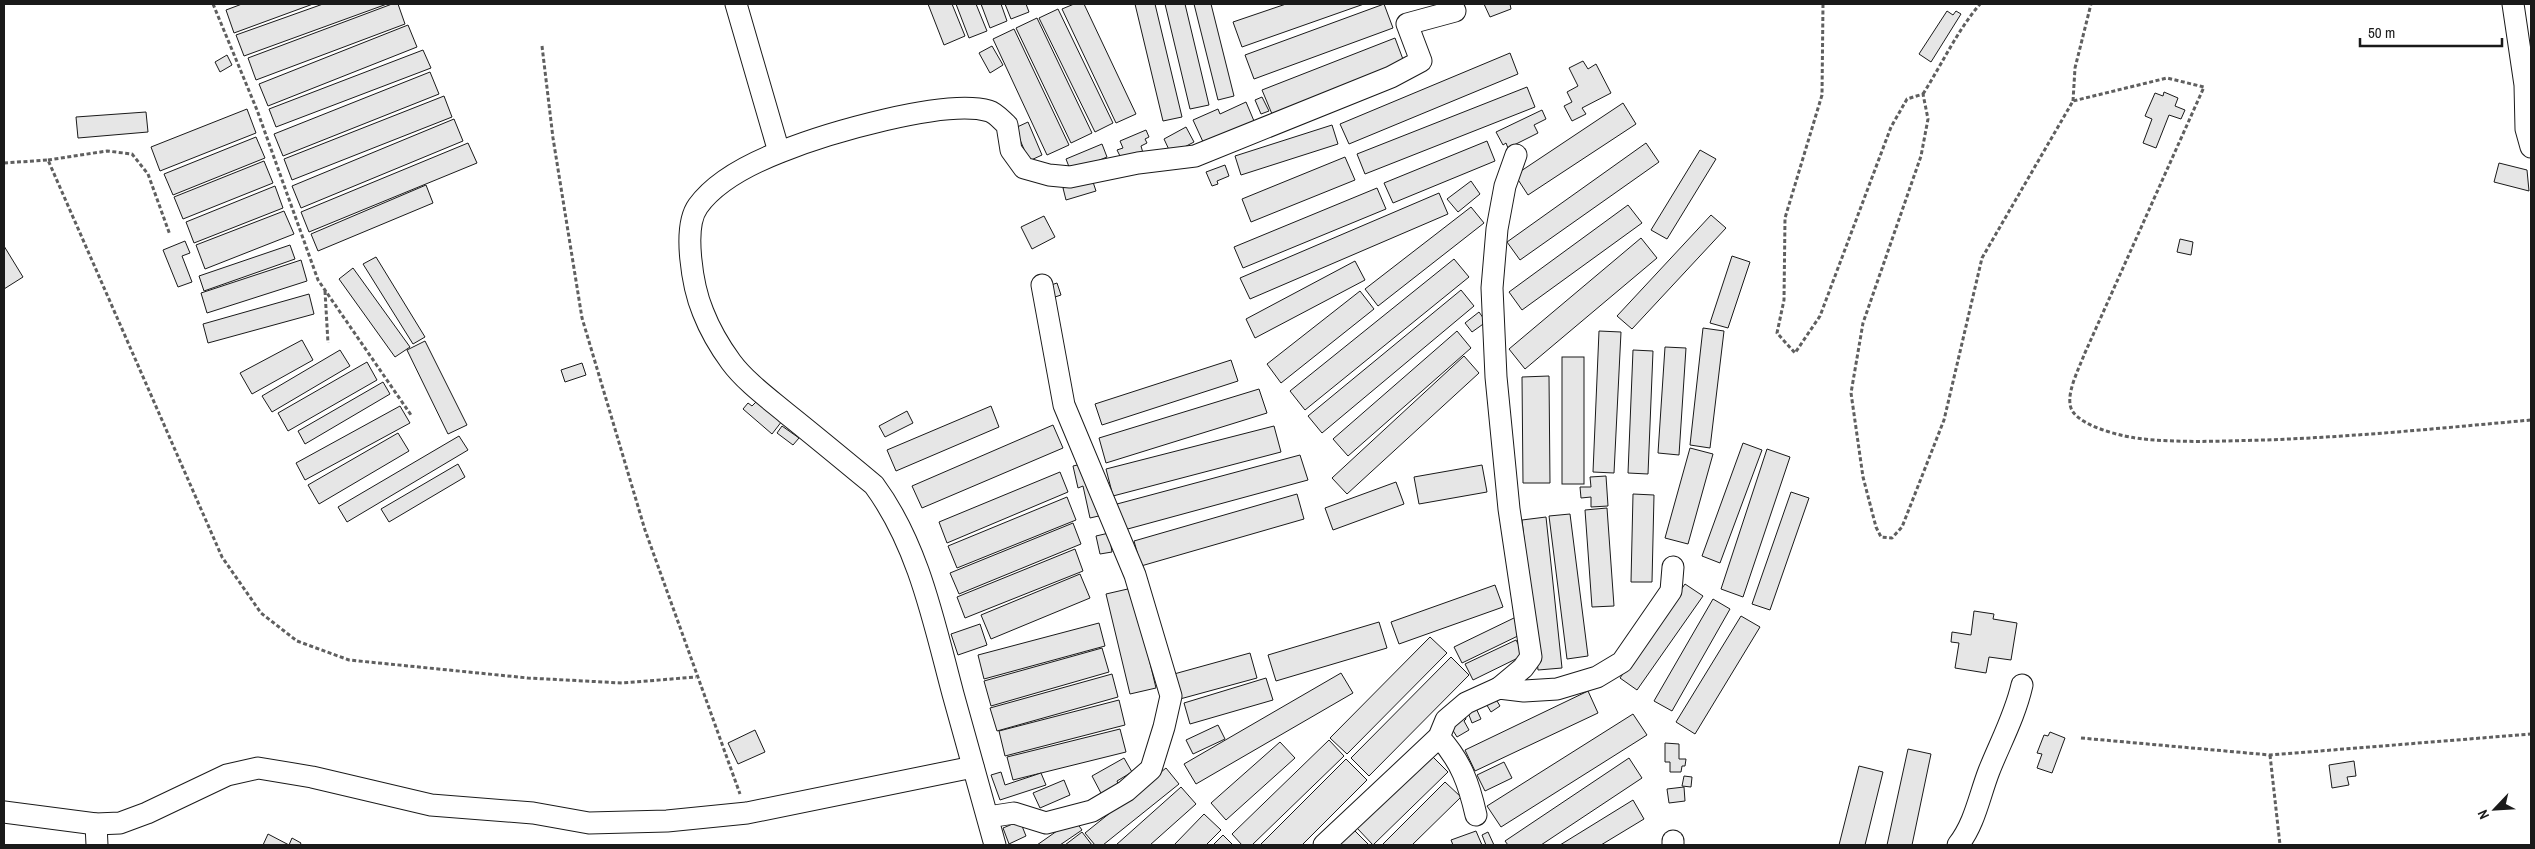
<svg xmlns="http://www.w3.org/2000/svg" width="2535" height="849" font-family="'Archivo Narrow',sans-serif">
<rect width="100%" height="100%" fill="#fff"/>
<!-- building -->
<g fill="#e6e6e6" stroke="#1a1a1a">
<path d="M242,4H313L234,33L226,10Z"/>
<path d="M323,4H387L244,56L236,35Z"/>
<path d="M392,4H398L405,24L256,80L248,58Z"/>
<path d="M928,4H952L965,36L944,45Z"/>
<path d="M956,4H976L987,31L969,38Z"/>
<path d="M981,4H1001L1007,21L990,28Z"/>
<path d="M1005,4H1026L1029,12L1011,19Z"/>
<path d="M1074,4H1084L1136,114L1116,123L1062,9Z"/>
<path d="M1135,4H1155L1182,117L1163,121Z"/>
<path d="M1165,4H1185L1209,105L1190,109Z"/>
<path d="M1194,4H1211L1234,96L1218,100Z"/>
<path d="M1286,4H1364L1242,47L1233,22Z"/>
<path d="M1384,4L1393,28L1254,79L1245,55Z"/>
<path d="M1484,4H1510L1511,9L1490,17Z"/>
<path d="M1058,9L1113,123L1095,132L1039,18Z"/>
<path d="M1947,11L1953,15L1956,11L1961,14L1931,62L1919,54Z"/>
<path d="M1037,18L1092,133L1071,143L1016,28Z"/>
<path d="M408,25L417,47L268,106L259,84Z"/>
<path d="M1014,29L1069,145L1047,155L993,39Z"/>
<path d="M1395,38L1404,62L1272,114L1262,90Z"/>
<path d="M992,46L1003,65L990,73L979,53Z"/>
<path d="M423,50L431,68L276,127L269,109Z"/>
<path d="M1510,53L1518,74L1349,144L1340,124Z"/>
<path d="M227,55L232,65L220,72L215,62Z"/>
<path d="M1583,61L1588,69L1596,64L1611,93L1582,108L1586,114L1572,121L1564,106L1572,102L1567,92L1578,86L1569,68Z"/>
<path d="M430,72L439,94L283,156L274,134Z"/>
<path d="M1527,87L1535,107L1365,174L1357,154Z"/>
<path d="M2164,92L2178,98L2175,106L2185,110L2181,119L2169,115L2156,148L2143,143L2152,119L2145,116L2155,93L2163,96Z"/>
<path d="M444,96L452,117L292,180L284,159Z"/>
<path d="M1262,97L1269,111L1261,114L1255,100Z"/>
<path d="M1246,102L1254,121L1204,144L1193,120L1218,109L1220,114Z"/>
<path d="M1623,103L1636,124L1528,195L1515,175Z"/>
<path d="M247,109L256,133L160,171L151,147Z"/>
<path d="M1542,110L1546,119L1534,125L1538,133L1508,148L1506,143L1503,145L1496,132Z"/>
<path d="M146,112L148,132L78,138L76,117Z"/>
<path d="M454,119L463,141L301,208L292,186Z"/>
<path d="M1028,122L1042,155L1029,161L1015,128Z"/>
<path d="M1332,125L1338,144L1241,175L1235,156Z"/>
<path d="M1186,127L1194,142L1171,154L1164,139Z"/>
<path d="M1146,130L1149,137L1145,139L1147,143L1141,146L1143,153L1123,162L1117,150L1123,148L1120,141Z"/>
<path d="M256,137L265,158L173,195L164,174Z"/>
<path d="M1487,141L1495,161L1393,203L1384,183Z"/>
<path d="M468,143L477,163L309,232L301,212Z"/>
<path d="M1646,143L1659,162L1520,260L1507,242Z"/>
<path d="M1102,144L1107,157L1071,172L1066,159Z"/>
<path d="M1700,150L1716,159L1667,239L1651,230Z"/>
<path d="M1345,157L1355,180L1251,222L1242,199Z"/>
<path d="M264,161L273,183L183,219L174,197Z"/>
<path d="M2499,163L2527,170L2529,191L2494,182Z"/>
<path d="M1225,165L1229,176L1217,181L1218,184L1212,186L1206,172Z"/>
<path d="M1092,179L1096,191L1066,200L1063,188Z"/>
<path d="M1471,181L1480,194L1458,212L1447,199Z"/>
<path d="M426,185L433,203L318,251L311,234Z"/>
<path d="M275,186L283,208L194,243L186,222Z"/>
<path d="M1377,188L1386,209L1243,268L1234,247Z"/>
<path d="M1439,193L1448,214L1250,299L1240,278Z"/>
<path d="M1628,205L1642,223L1522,310L1509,292Z"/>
<path d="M1471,207L1484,223L1378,306L1365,289Z"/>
<path d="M284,211L294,234L205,269L196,245Z"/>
<path d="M1711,215L1726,228L1632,329L1617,316Z"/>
<path d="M1044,216L1055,237L1032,249L1021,227Z"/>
<path d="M1641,238L1657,258L1525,369L1509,349Z"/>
<path d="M2180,239L2193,242L2191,255L2177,252Z"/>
<path d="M185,241L190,253L182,256L192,282L178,287L163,250Z"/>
<path d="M290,245L295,259L204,291L199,276Z"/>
<path d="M4,246L23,277L4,289Z"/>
<path d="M1732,256L1750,262L1728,328L1710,323Z"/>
<path d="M376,257L425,337L413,344L363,264Z"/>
<path d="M1454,259L1469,277L1305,410L1290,391Z"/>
<path d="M301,260L307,281L207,313L201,293Z"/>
<path d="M1355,261L1365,280L1255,338L1246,319Z"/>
<path d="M353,268L410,347L395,357L339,279Z"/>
<path d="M1057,283L1061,295L1052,298L1048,286Z"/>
<path d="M1461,290L1474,306L1322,433L1308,416Z"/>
<path d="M1360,291L1374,309L1281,383L1267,364Z"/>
<path d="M309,294L314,314L208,343L203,324Z"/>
<path d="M1479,312L1486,322L1472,332L1465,323Z"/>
<path d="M1703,328L1724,331L1710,448L1690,445Z"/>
<path d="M1457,331L1471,348L1348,456L1333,439Z"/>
<path d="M1599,331L1621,332L1614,473L1593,472Z"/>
<path d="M302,340L313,360L252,394L240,373Z"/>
<path d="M425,341L467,425L448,434L407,350Z"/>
<path d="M1665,347L1686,348L1679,455L1658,453Z"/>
<path d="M340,350L350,366L272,412L262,396Z"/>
<path d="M1633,350L1653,351L1648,474L1628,473Z"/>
<path d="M1464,356L1479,373L1347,494L1332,478Z"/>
<rect x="1562" y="357" width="22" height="127"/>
<path d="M1231,360L1238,381L1102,425L1095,404Z"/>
<path d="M367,362L377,380L288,431L278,413Z"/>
<path d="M582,363L586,375L565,382L561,370Z"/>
<path d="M1549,376L1550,483H1523L1522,377Z"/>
<path d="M383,382L390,394L305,444L298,431Z"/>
<path d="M1259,389L1267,413L1106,463L1099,438Z"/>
<path d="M758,400L782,421L772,434L743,409L748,403L752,406Z"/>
<path d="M400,406L410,423L305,480L296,463Z"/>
<path d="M991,406L999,427L896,471L887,450Z"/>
<path d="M907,411L913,423L885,437L879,426Z"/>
<path d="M1053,425L1063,448L922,508L912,486Z"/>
<path d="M782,426L799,438L793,445L777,433Z"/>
<path d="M1274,426L1281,452L1113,496L1106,469Z"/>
<path d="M398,433L409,451L319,504L308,485Z"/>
<path d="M459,436L468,450L347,522L338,507Z"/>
<path d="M1743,443L1762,450L1720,563L1702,556Z"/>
<path d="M1690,448L1713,454L1688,544L1665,538Z"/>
<path d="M1767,449L1790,457L1743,597L1721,589Z"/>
<path d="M1300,455L1308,480L1124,530L1117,504Z"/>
<path d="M1086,463L1103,515L1090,518L1083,486L1078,488L1073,466Z"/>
<path d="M458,464L465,477L389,522L381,509Z"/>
<path d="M1482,465L1487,492L1419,504L1414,477Z"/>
<path d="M1060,472L1068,492L947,543L939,522Z"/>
<path d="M1606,476L1608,506L1591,507V497L1581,498L1580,487H1591L1590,477Z"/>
<path d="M1396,482L1404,504L1333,530L1325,508Z"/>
<path d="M1791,492L1809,498L1770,610L1752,604Z"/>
<path d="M1297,494L1304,519L1141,566L1134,541Z"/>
<path d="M1633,494L1654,495L1652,582H1631Z"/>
<path d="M1067,497L1076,520L957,568L948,546Z"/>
<path d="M1607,508L1614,606L1592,607L1585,510Z"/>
<path d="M1570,514L1588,656L1567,659L1549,516Z"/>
<path d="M1546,517L1562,668L1538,670L1522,520Z"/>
<path d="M1073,523L1081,544L959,594L950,573Z"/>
<path d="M1109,533L1112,552L1100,554L1096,536Z"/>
<path d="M1075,549L1083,571L965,618L957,597Z"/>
<path d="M1080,574L1090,598L991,639L981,615Z"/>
<path d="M1685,584L1703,596L1637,690L1620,678Z"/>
<path d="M1495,585L1503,607L1399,644L1391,622Z"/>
<path d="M1132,588L1156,688L1130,694L1106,594Z"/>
<path d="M1713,599L1730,609L1672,711L1654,701Z"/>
<path d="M1974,611L1994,614L1993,619L2017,623L2011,660L1989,657L1986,673L1955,668L1959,643L1951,642L1952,632L1971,635Z"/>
<path d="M1741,616L1760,627L1695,734L1676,722Z"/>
<path d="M1516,617L1524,633L1462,663L1454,647Z"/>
<path d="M1379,622L1387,648L1276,681L1268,655Z"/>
<path d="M1099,623L1105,646L984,679L978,655Z"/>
<path d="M980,624L987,645L958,655L951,634Z"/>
<path d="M1430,637L1447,653L1347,754L1330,738Z"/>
<path d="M1516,640L1524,655L1473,680L1465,664Z"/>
<path d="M1102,648L1109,672L991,706L984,681Z"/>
<path d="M1250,653L1257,678L1180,699L1174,674Z"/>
<path d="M1451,657L1469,675L1369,776L1351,758Z"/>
<path d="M1341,673L1353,693L1196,784L1184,764Z"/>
<path d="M1112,674L1118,697L997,731L990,708Z"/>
<path d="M1266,678L1273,700L1190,724L1184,703Z"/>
<path d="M1588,691L1598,713L1475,771L1465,750Z"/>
<path d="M1494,696L1500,706L1491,712L1485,702Z"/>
<path d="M1119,700L1125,725L1005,756L999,731Z"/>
<path d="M1475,706L1481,719L1472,723L1467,710Z"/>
<path d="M1633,714L1647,735L1501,827L1487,806Z"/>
<path d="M1464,715L1466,719L1464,721L1469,730L1457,737L1449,724Z"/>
<path d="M1218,725L1225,739L1193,754L1186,740Z"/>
<path d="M1120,729L1126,752L1013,780L1007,757Z"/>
<path d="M755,730L765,752L738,764L728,743Z"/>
<path d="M2050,732L2065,738L2052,773L2037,768L2042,754L2037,753L2044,735L2048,736Z"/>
<path d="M1329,740L1344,756L1252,845H1242L1232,834Z"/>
<path d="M1280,742L1295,758L1226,820L1211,803Z"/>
<path d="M1665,743L1679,744V759H1686L1685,766H1682L1681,772H1670V762H1665Z"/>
<path d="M1908,749L1931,754L1912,845H1887Z"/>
<path d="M1432,756L1448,772L1373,845L1357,828Z"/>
<path d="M1124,758L1132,772L1117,781L1119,786L1102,795L1092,776Z"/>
<path d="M1629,758L1642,778L1541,845H1508L1505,841Z"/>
<path d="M1346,759L1367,780L1302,845H1260Z"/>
<path d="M2354,761L2356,776L2347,777L2349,785L2332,788L2329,765Z"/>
<path d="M1504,762L1512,778L1485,791L1477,775Z"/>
<path d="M1859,766L1883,772L1865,845H1839Z"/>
<path d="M1166,768L1179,784L1103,845H1095L1085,833Z"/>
<path d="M1001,772L1005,785L1041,773L1046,785L1000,800L991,775Z"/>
<path d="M1684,776L1692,777L1691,787L1682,786Z"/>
<path d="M1064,780L1070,795L1040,808L1033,793Z"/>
<path d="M1445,782L1461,797L1412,845H1382Z"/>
<path d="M1181,787L1196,804L1150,845H1116Z"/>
<path d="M1684,787L1685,801L1669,803L1667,789Z"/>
<path d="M1633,800L1644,819L1601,845H1560Z"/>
<path d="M1204,814L1221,830L1206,845H1174Z"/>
<path d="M1074,819L1082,830L1060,845H1037Z"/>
<path d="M1020,821L1026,836L1009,844L1003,828Z"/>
<path d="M1354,830L1369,845H1338Z"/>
<path d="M1476,831L1482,845H1453L1451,840Z"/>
<path d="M1082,832L1092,845H1065Z"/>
<path d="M1488,832L1494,845H1486L1482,835Z"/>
<path d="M268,834L289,845L292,838L301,843L300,845H263Z"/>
<path d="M1223,835L1233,845H1213Z"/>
</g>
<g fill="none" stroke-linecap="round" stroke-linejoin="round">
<!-- minor casing -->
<g stroke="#1a1a1a" stroke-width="23">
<g id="minor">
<path d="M736,4L779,152"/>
<path d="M2513,4L2525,85L2526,129L2531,147"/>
<path d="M1499,688L1523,668L1531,657L1509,509L1496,377L1492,288L1497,229L1505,186L1516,155"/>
<path d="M1439,737C1461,761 1469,784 1476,815"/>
<path d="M4,812L96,824L120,823L147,813L227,775L258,768L312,777L431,805L533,813L589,823L667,821L747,813L973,767"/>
<path d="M988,817L1014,813L1046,823L1092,811L1126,791L1151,769L1164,727L1171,696L1135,575L1064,405L1042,285"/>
<path d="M96,824L97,845"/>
<path d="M995,845C981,795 967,745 953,694C934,623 919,546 874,485C845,461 816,437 786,413C768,398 745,381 731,362C720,347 710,330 703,312C693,288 682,228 698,206C716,181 752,163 780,152C825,134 945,98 989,111C996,113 1002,121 1007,125L1011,150L1024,168L1049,175L1070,177L1138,163L1195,156L1391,77L1421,61L1407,24L1455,11"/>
<path d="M1324,845L1439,737L1446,720L1466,703L1499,688L1524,691L1557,689L1597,677L1622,662L1671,591L1673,567"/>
<path d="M1673,845V841"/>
<path d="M1958,845C1975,823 1979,797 1989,771C2000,743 2015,716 2022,685"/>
</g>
</g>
<!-- path -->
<g stroke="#5f5f5f" stroke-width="3" stroke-dasharray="4 2.5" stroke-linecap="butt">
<path d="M213,4L257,110L318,280L411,415"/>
<path d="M1823,4L1822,95L1785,218L1784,300L1777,333L1795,353L1820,316L1891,127L1907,99L1923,94L1928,119L1921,156L1863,323L1851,393L1863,477L1876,527L1881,537L1892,538L1902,527L1944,420L1982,258L2073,101L2167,78L2204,87L2084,355C2079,369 2063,398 2073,412C2085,428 2124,437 2143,439C2183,443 2224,441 2264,440C2353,437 2442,428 2531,420"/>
<path d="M542,46L553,138L582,318L645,530L740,794"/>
<path d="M1923,94C1942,64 1957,31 1980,4"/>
<path d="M2073,101L2075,68L2091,4"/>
<path d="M48,160L107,151L132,154L148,174L170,235"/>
<path d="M4,163L48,160L222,557L261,613L297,641L349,660L528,678L622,683L696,677"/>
<path d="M325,291L328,343"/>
<path d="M2081,738L2270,755L2531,734"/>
<path d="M2270,755L2280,845"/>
</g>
<!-- minor -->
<use href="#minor" stroke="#fff" stroke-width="21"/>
</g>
<!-- border -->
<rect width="2535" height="849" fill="none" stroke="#1a1a1a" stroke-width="10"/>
<!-- north arrow -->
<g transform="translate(2495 809) rotate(245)" stroke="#ffffff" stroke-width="4" paint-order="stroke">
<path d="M0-4L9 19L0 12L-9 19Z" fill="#1a1a1a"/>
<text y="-8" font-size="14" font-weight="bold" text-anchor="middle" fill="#1a1a1a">N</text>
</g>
<!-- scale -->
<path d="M2360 38v8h142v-8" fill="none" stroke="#1a1a1a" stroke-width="2.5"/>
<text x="2368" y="38" font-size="15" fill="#1a1a1a" stroke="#ffffff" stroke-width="4" paint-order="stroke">50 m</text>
</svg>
